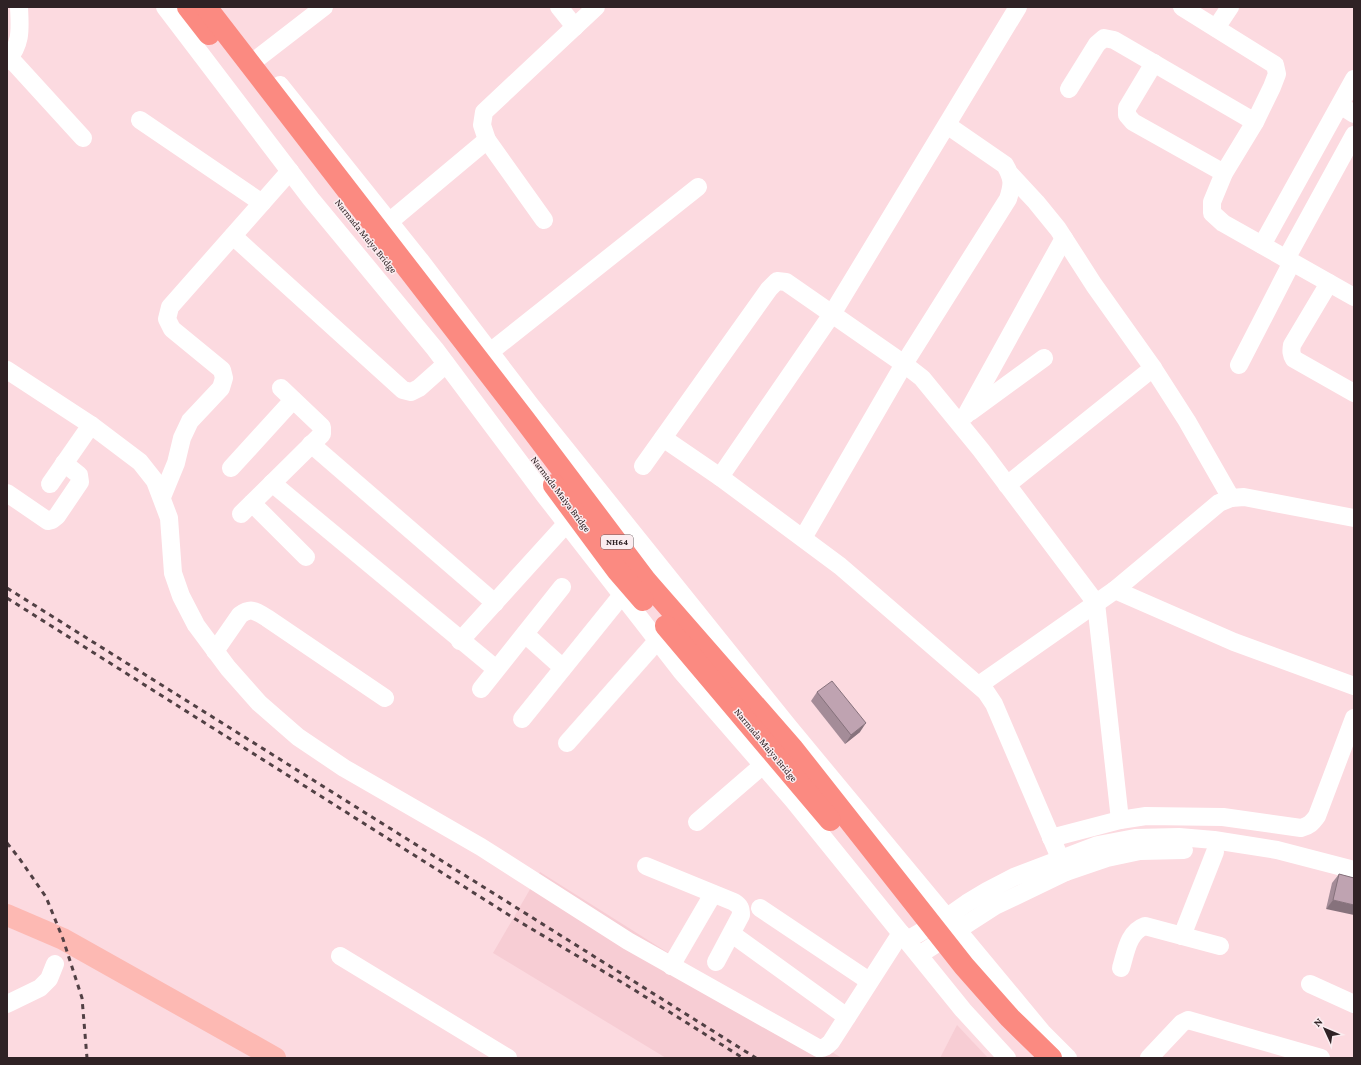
<svg xmlns="http://www.w3.org/2000/svg" width="1361" height="1065" font-family="'Crimson Pro',serif">
<rect width="100%" height="100%" fill="#fcdae0"/>
<!-- built -->
<g fill="#f7cdd4">
<path d="M540,872L743,1000L842,1058H666L493,953Z"/>
<path d="M957,1025L988,1058H940Z"/>
</g>
<g fill="none" stroke-linecap="round" stroke-linejoin="round">
<!-- minor -->
<g stroke="#fff" stroke-width="18">
<path d="M165,7L311,199L435,349L545,496L681,671L793,800L963,1010L1007,1058"/>
<path d="M559,7L575,27"/>
<path d="M1182,7L1275,65L1277,74L1272,87L1255,122L1224,173L1212,202V213L1223,223L1354,297"/>
<path d="M1216,28L1230,7"/>
<path d="M10,58L83,138"/>
<path d="M258,58L324,7"/>
<path d="M7,61C22,43 20,29 19,7"/>
<path d="M1154,63L1127,108V115L1133,122L1224,173"/>
<path d="M280,85L420,260L532,407L788,726L1042,1032L1068,1058"/>
<path d="M1069,89L1097,44L1104,38L1114,40L1255,122"/>
<path d="M1340,105L1354,114"/>
<path d="M140,120L262,203"/>
<path d="M487,140L544,220"/>
<path d="M1011,175L1036,202L1058,229L1094,285L1153,368L1187,421L1231,498"/>
<path d="M389,222L487,140L482,125L484,112L596,7"/>
<path d="M233,236L403,390L411,392L419,388L446,364"/>
<path d="M1262,245L1354,79"/>
<path d="M1286,259L1354,135"/>
<path d="M1329,283L1292,345C1291,351 1291,354 1294,359L1354,393"/>
<path d="M490,352L698,187"/>
<path d="M1239,365L1292,262"/>
<path d="M7,370L91,425L140,462L155,481L169,518L173,573L181,596L196,625L228,668L259,703L298,737L344,768L481,847L628,941L818,1048C824,1049 827,1046 831,1042L901,933"/>
<path d="M970,412L1044,358"/>
<path d="M966,415L1064,238"/>
<path d="M663,438L720,477L840,566L986,692L994,704L1066,872"/>
<path d="M311,444L495,603"/>
<path d="M643,466L769,289L777,281L786,282L904,364L922,378L981,450L1096,603L1120,820"/>
<path d="M231,468L293,400"/>
<path d="M720,477L832,314L1018,7"/>
<path d="M272,483L496,669"/>
<path d="M50,484L91,425"/>
<path d="M1007,485L1153,368"/>
<path d="M7,493L48,521L52,520L57,516L80,482L79,475L64,463"/>
<path d="M162,497L176,463L182,438L190,421L221,388L224,378L222,370L172,329L167,319L170,307L290,171"/>
<path d="M252,503L306,557"/>
<path d="M241,514L322,434V427L281,388"/>
<path d="M803,538L904,364L1008,199C1013,184 1013,179 1005,165L947,125"/>
<path d="M1115,590L1234,642L1354,686"/>
<path d="M525,634L563,668"/>
<path d="M460,641L566,524"/>
<path d="M215,651L240,615C251,607 256,611 267,618L385,698"/>
<path d="M979,685L1115,590L1219,503L1231,498L1244,497L1354,518"/>
<path d="M481,689L562,587"/>
<path d="M522,719L622,595"/>
<path d="M567,743L657,641"/>
<path d="M697,822L763,765"/>
<path d="M1051,838L1120,820L1146,816L1223,817L1301,828C1309,826 1312,823 1317,816L1354,718"/>
<path d="M646,866L734,902C740,906 741,908 741,915L716,962"/>
<path d="M760,908L869,981"/>
<path d="M732,934L847,1017"/>
<path d="M1182,936L1215,852"/>
<path d="M907,940L947,917L967,903L987,891L1014,877L1098,845L1135,838L1179,837L1214,840L1277,850L1354,870"/>
<path d="M919,955L995,906L1066,872L1107,858L1140,851L1184,850"/>
<path d="M340,956L508,1058"/>
<path d="M671,966L713,894"/>
<path d="M1121,968C1126,952 1128,932 1145,926L1220,946"/>
<path d="M1310,984L1354,1004"/>
<path d="M7,1004L40,988L49,979L55,964"/>
<path d="M1149,1058L1182,1023L1188,1020L1321,1058"/>
</g>
<!-- major -->
<path stroke="#fdb9b3" stroke-width="22" d="M7,915L63,939L275,1058"/>
<!-- highway -->
<g stroke="#fb8a81" stroke-width="22">
<path d="M188,7L209,34"/>
<path d="M206,7L524,419L646,581L793,749L964,966L1010,1018L1051,1058"/>
<path d="M554,485L617,570L643,600"/>
<path d="M666,626L830,820"/>
</g>
<!-- rail -->
<g stroke="#514044" stroke-width="3" stroke-dasharray="5 5" stroke-linecap="butt">
<path d="M7,588L756,1058"/>
<path d="M7,598L520,922L628,986L743,1058"/>
<path d="M7,843L19,858L46,897L63,939L82,998L87,1058"/>
</g>
</g>
<!-- wall -->
<g fill="#a48c98">
<path d="M817,692L860,732L845,744L811,701Z"/>
<path d="M1339,874L1354,878L1326,909L1332,883Z"/>
</g>
<!-- shaded-wall -->
<g fill="#86727c">
<path d="M866,723L860,732L845,744L851,735Z"/>
<path d="M1333,900L1354,905V915L1326,909Z"/>
</g>
<!-- building -->
<g fill="#bfa3b1" stroke="#86727c">
<path d="M832,681L866,723L851,735L817,692Z"/>
<path d="M1339,874L1354,878V905L1333,900Z"/>
</g>
<g text-anchor="middle" dominant-baseline="central" stroke-width="3" stroke-linejoin="round" paint-order="stroke">
<!-- shield labels -->
<rect fill="#fbedf0" stroke="#6c5f62" stroke-width="1" x="601" y="535" width="32" height="14" rx="3"/>
<g font-size="9" font-weight="bold" fill="#2f2225">
<text x="617" y="542">NH64</text>
</g>
<!-- street labels -->
<g font-size="10" fill="#2f2225" stroke="#fbedf0">
<text transform="translate(366 236) rotate(51)">Narmada Maiya Bridge</text>
<text transform="translate(561 494) rotate(53)">Narmada Maiya Bridge</text>
<text transform="translate(766 745) rotate(50)">Narmada Maiya Bridge</text>
</g>
</g>
<!-- border -->
<rect width="1361" height="1065" fill="none" stroke="#2f2225" stroke-width="16"/>
<!-- north arrow -->
<g transform="translate(1325 1029) rotate(314)" stroke="#fbedf0" stroke-width="3" paint-order="stroke">
<path d="M0-3L7 15L0 10L-7 15Z" fill="#2f2225"/>
<text y="-6" font-size="11" font-weight="bold" text-anchor="middle" fill="#2f2225">N</text>
</g>
</svg>
